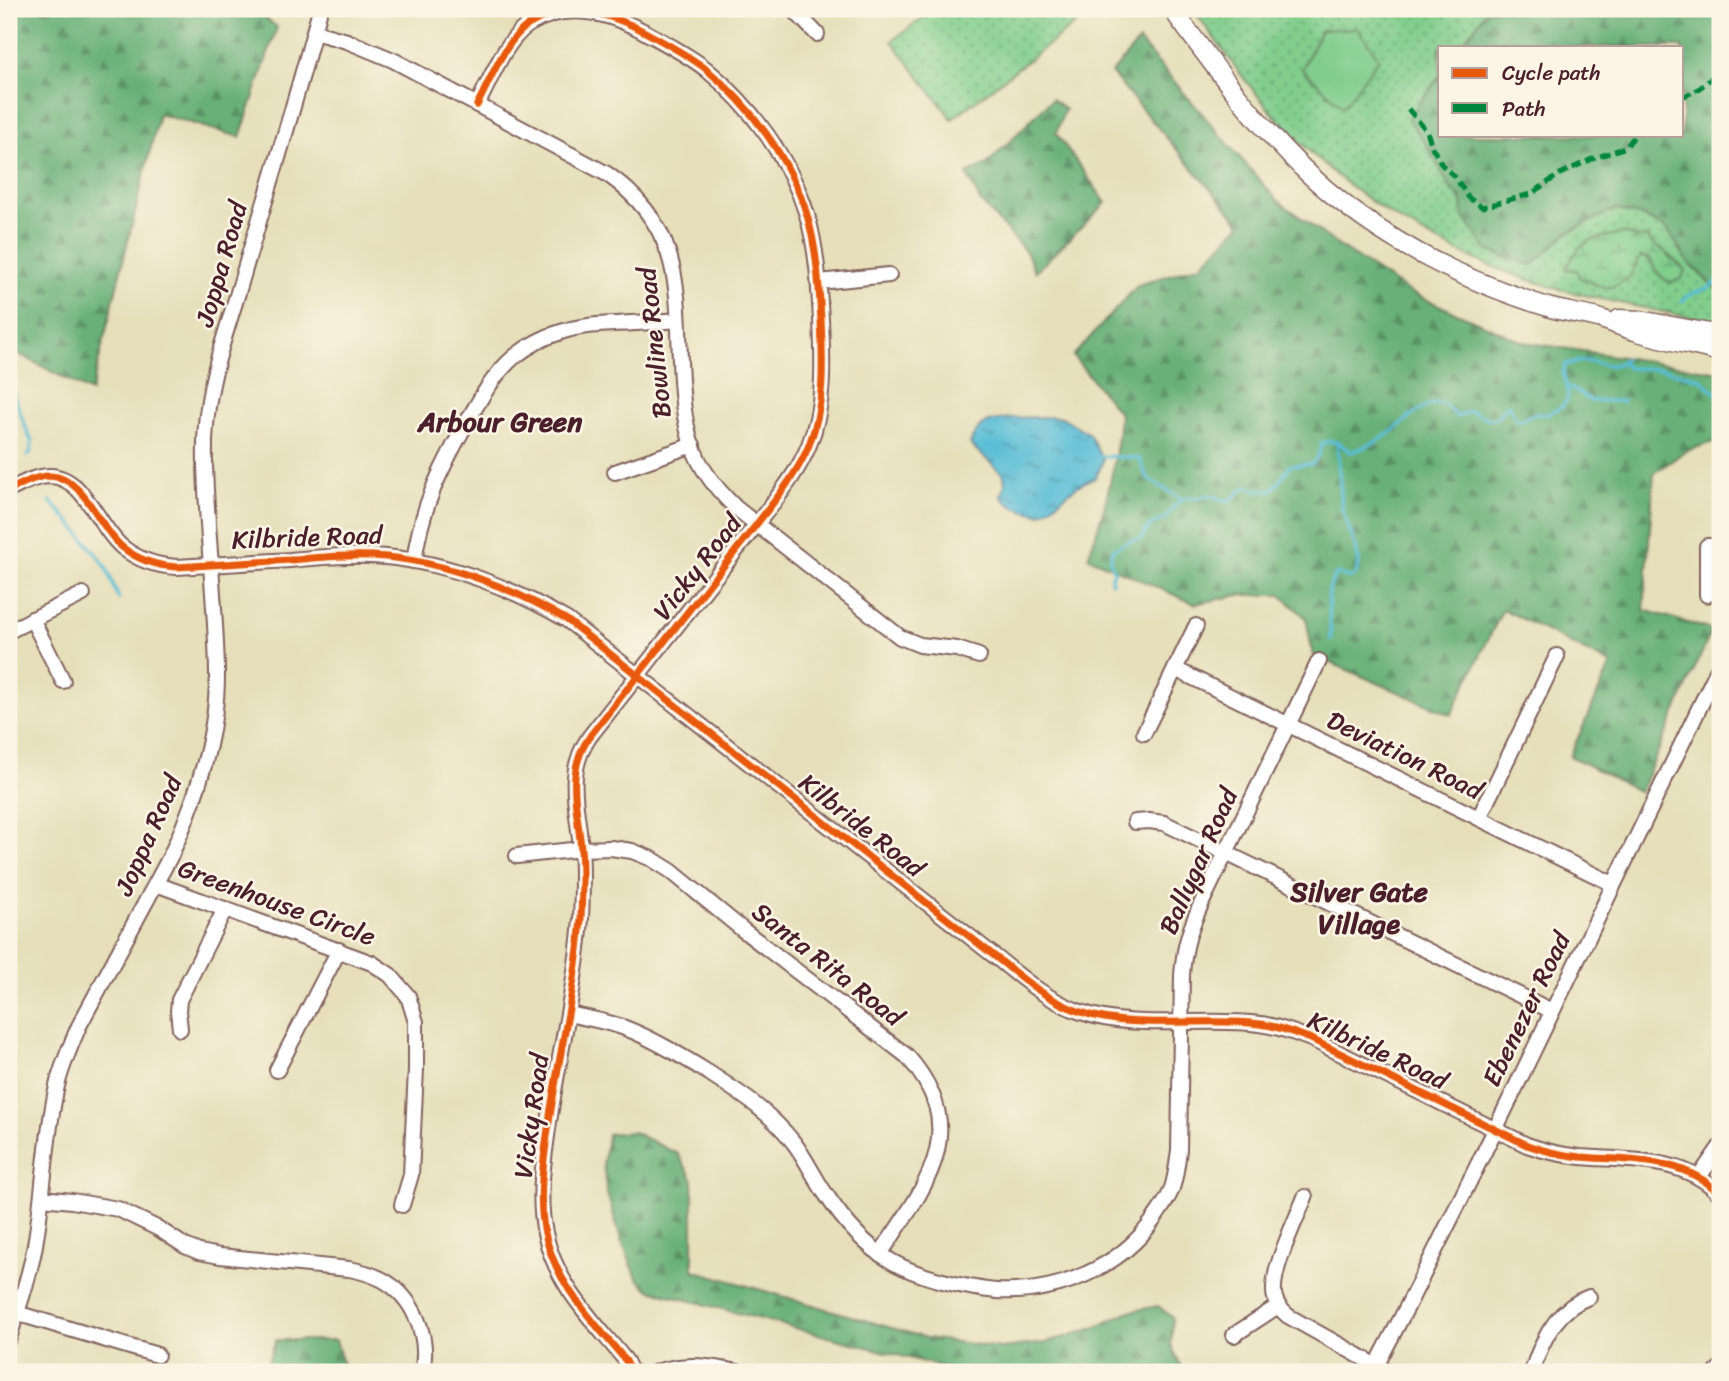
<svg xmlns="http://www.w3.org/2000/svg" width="1729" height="1381" font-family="Sriracha,sans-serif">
<defs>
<pattern id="grass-dots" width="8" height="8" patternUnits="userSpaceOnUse" patternTransform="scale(1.75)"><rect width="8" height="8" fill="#80cd8c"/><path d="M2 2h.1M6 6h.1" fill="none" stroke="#6ba673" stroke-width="1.8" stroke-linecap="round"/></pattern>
<pattern id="forest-firs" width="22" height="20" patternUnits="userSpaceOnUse" patternTransform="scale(1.75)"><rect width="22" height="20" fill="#68b078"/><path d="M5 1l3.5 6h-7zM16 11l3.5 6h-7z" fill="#588f63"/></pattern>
<pattern id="wetland-marsh" width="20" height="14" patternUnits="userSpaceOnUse" patternTransform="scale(1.75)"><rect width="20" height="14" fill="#80cd8c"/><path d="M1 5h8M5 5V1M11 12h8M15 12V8" fill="none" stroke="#6ba673"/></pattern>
<pattern id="water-ripples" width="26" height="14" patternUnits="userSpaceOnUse" patternTransform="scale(1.75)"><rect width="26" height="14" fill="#58bdd6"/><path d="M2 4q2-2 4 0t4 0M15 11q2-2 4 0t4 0" fill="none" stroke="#4b99ae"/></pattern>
</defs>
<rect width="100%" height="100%" fill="#fcf5e5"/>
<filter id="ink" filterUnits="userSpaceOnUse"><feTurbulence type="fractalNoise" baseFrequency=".0143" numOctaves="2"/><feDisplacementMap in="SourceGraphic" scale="14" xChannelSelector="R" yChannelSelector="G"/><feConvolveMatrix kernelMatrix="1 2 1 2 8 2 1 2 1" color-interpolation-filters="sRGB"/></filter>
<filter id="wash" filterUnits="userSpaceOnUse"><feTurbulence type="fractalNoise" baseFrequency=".00686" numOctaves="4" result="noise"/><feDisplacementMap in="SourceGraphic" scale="28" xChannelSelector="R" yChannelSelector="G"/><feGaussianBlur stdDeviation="1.57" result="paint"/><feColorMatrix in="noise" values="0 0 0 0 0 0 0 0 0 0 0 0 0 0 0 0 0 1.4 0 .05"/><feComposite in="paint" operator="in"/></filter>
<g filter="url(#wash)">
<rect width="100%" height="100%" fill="#e6dfba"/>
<!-- grass -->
<g fill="url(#grass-dots)" stroke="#65765c" stroke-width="2" fill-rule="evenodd">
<path d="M934,9H1078L1084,17L952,119L892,41Z"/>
<path d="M1193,9H1488L1460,47H1440V75L1408,119L1423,139L1452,190L1462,199L1463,216L1532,265L1567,233L1615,209L1642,216L1667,229L1689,263L1715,288L1720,289V323C1663,311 1605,302 1549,286C1446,256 1349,199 1277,118C1246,84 1220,46 1193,9ZM1624,233L1636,238L1647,237L1654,245L1664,251L1685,270L1672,283C1660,279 1655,269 1650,259L1641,256L1635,266L1601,287L1579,277L1577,270H1566L1580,247Z"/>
</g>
<!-- forest -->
<g fill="url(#forest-firs)" stroke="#596852" stroke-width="2">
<path d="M9,9H254L277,27L240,137L159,114L91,392L9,349Z"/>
<path d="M1488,9H1720V289L1715,288L1689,263L1667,229L1642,216L1615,209L1567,233L1532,265L1507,258L1487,250L1463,216L1462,199L1452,190L1423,139L1408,119L1440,75V135H1682V47H1460Z"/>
<path d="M1139,41L1276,199L1343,249L1411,293L1523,342L1720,372V440L1686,451L1654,473L1644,610L1712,630L1640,792L1570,756L1611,664L1503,609L1451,715L1313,655L1306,618L1281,595H1239L1195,604L1088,557C1105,511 1117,463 1120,414L1073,356L1138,285L1201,265L1241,224L1111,73Z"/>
<path d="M1052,99L1065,109L1056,133L1106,203L1035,272L1027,253L980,201L967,174L986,165Z"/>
<path d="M633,1132L678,1154L693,1180V1270L926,1338L1001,1348L1045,1343L1095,1328L1127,1312L1158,1306L1173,1318L1171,1344L1183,1372H962L650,1290L637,1278L621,1240L607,1193L603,1164L608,1134Z"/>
<path d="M276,1340H336L345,1372H264Z"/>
</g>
<!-- wetland -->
<path fill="url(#wetland-marsh)" stroke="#65765c" stroke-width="2" d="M1624,233L1636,238L1647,237L1654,245L1664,251L1685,270L1682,278L1672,283C1661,280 1655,269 1650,259L1641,256L1629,278L1612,287H1601L1579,277L1577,270L1565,269L1580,247L1593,239Z"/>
<!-- pitch -->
<path fill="#80cd8c" stroke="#65765c" stroke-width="2" d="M1357,28L1379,58L1343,107L1302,69L1321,30Z"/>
<!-- water -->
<path fill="url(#water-ripples)" stroke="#516e80" stroke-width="2" d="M1062,417L1089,434L1103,460L1100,469L1095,478C1070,485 1062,503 1040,514C1025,512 1011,508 1001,496L1005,484L1004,475L970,444C973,436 979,426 987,423C1008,415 1040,418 1062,417Z"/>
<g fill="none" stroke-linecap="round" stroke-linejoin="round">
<!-- stream -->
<g stroke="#58bdd6" stroke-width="3.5">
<path d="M1682,301C1697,287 1707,293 1720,279"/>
<path d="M1621,363L1629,368L1663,369L1701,379L1720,397"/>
<path d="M9,386L12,390L28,434L32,441L31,451L28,456"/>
<path d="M1569,388L1580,393L1591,401H1623"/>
<path d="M1098,456L1139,458L1147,478L1181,499L1185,497L1195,498L1210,495L1223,500H1230L1247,486L1255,490L1270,491L1279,483L1288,468L1292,465L1312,464L1318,456L1322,443C1334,438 1341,444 1350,452C1364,448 1379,441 1391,432C1403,424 1427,397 1444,405C1449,407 1453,413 1457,417L1470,411C1490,418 1492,428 1506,406H1509L1515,418L1518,421L1533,414H1548L1562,406L1567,400L1568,395L1563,372L1566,364C1572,364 1578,361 1584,361C1601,361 1610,372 1625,359"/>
<path d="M50,501L72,524L105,565L119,599"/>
<path d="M1112,582L1111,579L1114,571C1109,563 1110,557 1113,549L1130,541L1141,539L1149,526L1164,519L1181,499"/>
<path d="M1331,640C1331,620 1322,589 1337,574L1351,578L1356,574L1359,563L1356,548L1342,509L1337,442"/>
</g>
</g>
</g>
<g filter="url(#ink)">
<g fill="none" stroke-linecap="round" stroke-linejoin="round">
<!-- minor casing -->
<g stroke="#81625d" stroke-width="18">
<g id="minor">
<path d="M793,9L817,34"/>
<path d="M314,32L347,41L393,60L607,174C705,242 667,331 687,427C694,461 712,485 736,508L900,637L920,645L957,649L979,656"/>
<path d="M477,105C491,79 504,42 528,25C567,0 610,13 647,33C667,44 688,55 706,69C751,106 790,159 807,215C817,249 819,285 821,320C823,363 825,405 809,445C797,475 775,500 756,525L590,736C564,772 578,809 581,849C583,872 582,895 581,918C576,987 559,1054 549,1122C544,1158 537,1197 545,1233C556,1286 594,1321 626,1361L631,1372"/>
<path d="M819,282L889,275"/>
<path d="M615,472L693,445"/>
<path d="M9,490C22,484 35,476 50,476C85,477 98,527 122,547C138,560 157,566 177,567C215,565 252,562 290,560C322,557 354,554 386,557C448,563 515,589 567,620L1002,962C1025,981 1050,1001 1078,1011C1136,1032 1200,1016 1260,1024C1278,1026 1295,1033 1311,1039L1527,1145C1544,1151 1562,1155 1580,1157C1629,1161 1683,1156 1720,1194"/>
<path d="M414,561C422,505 440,470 467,422C480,399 494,374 514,357C528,346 544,337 561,332C578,326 596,325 614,324C635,323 657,322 678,320"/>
<path d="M1707,595V546H1720"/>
<path d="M32,619L63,681"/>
<path d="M9,631L83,594"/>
<path d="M1175,669L1613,884"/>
<path d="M1144,733L1196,626"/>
<path d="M1479,818L1557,656"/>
<path d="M1135,822L1149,821L1164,823L1552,1011"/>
<path d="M517,856L581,849L611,848L632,851L652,859L671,871L743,930L907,1056C973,1130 925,1187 880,1254"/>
<path d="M156,884L372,963L390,975L408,996L416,1022V1069L411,1175L402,1205"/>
<path d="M568,1014C587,1018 606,1021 625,1028C654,1039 682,1056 709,1073C740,1093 771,1113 794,1143C806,1159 814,1177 825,1193C842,1219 864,1245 891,1261C911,1273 933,1279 955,1284C969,1287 983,1290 997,1291C1057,1294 1120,1268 1154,1219C1160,1210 1167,1201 1171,1191C1176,1178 1177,1164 1179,1150L1182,975C1184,945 1191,925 1204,898L1319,661"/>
<path d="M180,1029L178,1011L179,1000L225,909"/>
<path d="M277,1070L339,950"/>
<path d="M1699,1177L1720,1147"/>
<path d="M1305,1197C1296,1220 1268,1276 1275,1298C1277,1306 1282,1311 1288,1316L1388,1372"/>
<path d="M42,1198L72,1201L118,1209L159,1229L185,1246L199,1252L220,1256L349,1269C360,1271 371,1274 381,1279C414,1296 430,1337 422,1372"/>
<path d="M16,1313L157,1355"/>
<path d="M1234,1335L1278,1306"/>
<path d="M9,1338C18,1308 30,1277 35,1245C44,1193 45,1139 57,1086C62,1065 71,1045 79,1026L171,855C197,798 218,735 217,671C216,617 210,562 207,507C205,474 203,440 208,407C214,363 230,321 242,279C268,189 297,99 320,9"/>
<path d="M656,1372C688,1362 706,1366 738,1372"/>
<path d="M1373,1372L1407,1307L1495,1130L1720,665"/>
<path d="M1532,1372C1541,1341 1557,1308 1589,1297"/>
<path d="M1717,1372L1720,1368"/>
</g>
</g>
<!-- major casing -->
<g stroke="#81625d" stroke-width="21">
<g id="major">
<path d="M1172,9C1215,67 1258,127 1311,176C1379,239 1463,281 1551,308C1566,312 1582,314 1598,318C1611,322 1624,328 1638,332C1665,340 1693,345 1720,352"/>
<path d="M1619,319L1640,320L1720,335"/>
</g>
</g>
<!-- minor -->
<use href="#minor" stroke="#fff" stroke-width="14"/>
<!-- major -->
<use href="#major" stroke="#fff" stroke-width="18"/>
<!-- quiet -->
<g stroke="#00873e" stroke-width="5" stroke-dasharray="10 5" stroke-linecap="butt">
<path d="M1682,97C1699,90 1710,82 1720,67"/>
<path d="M1408,109L1427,131L1432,147L1442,165L1455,177L1469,198L1482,207L1531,194L1560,174L1592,159L1626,147L1635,135"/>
</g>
<!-- cycleway casing -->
<g stroke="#fcf5e5" stroke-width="11">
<g id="cycleway">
<path d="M477,105C491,79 504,42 528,25C567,0 610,13 647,33C667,44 688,55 706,69C751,106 790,159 807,215C817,249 819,285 821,320C823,363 825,405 809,445C797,475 775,500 756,525L590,736C564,772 578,809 581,849C583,872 582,895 581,918C576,987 559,1054 549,1122C544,1158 537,1197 545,1233C556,1286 594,1321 626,1361L631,1372"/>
<path d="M9,490C22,484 35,476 50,476C85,477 98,527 122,547C138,560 157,566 177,567C215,565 252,562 290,560C322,557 354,554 386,557C448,563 515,589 567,620L1002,962C1025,981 1050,1001 1078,1011C1136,1032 1200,1016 1260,1024C1278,1026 1295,1033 1311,1039L1527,1145C1544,1151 1562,1155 1580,1157C1629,1161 1683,1156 1720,1194"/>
</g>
</g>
<!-- cycleway -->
<use href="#cycleway" stroke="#e8590c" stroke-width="7"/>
</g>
</g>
<g text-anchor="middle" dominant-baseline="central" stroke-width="5" stroke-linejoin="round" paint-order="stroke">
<!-- street labels -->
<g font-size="26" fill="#4a1f2b" stroke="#fcf5e5">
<text transform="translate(221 264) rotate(-74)">Joppa Road</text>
<text transform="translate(654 343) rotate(-96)">Bowline Road</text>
<text transform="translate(307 537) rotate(-2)">Kilbride Road</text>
<text transform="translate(697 567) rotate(-52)">Vicky Road</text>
<text transform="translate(1405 755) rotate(26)">Deviation Road</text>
<text transform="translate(862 825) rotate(38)">Kilbride Road</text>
<text transform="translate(148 835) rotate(-66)">Joppa Road</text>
<text transform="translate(1198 861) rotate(-66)">Ballygar Road</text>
<text transform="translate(277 902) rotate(20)">Greenhouse Circle</text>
<text transform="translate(828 964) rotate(38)">Santa Rita Road</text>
<text transform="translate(1526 1009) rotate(-64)">Ebenezer Road</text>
<text transform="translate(1378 1050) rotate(25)">Kilbride Road</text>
<text transform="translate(531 1116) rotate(-82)">Vicky Road</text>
</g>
<!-- neighbourhood labels -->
<g font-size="28" font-weight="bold" fill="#4a1f2b" stroke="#fcf5e5">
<text x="500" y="421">Arbour Green</text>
<text x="1359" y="891">Silver Gate<tspan x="1359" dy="32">Village</tspan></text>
</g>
</g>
<!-- margin -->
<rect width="1729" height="1381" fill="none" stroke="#fcf5e5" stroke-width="35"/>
<!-- legend -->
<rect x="1438" y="46" width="245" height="91" fill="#fcf5e5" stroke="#b59f9b" stroke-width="2"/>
<rect x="1452" y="68" width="35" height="10" fill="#e8590c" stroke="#b59f9b" stroke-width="2"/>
<text x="1502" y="80" font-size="21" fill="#4a1f2b">Cycle path</text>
<rect x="1452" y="103" width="35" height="10" fill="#00873e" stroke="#b59f9b" stroke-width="2"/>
<text x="1502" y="116" font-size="21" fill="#4a1f2b">Path</text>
</svg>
